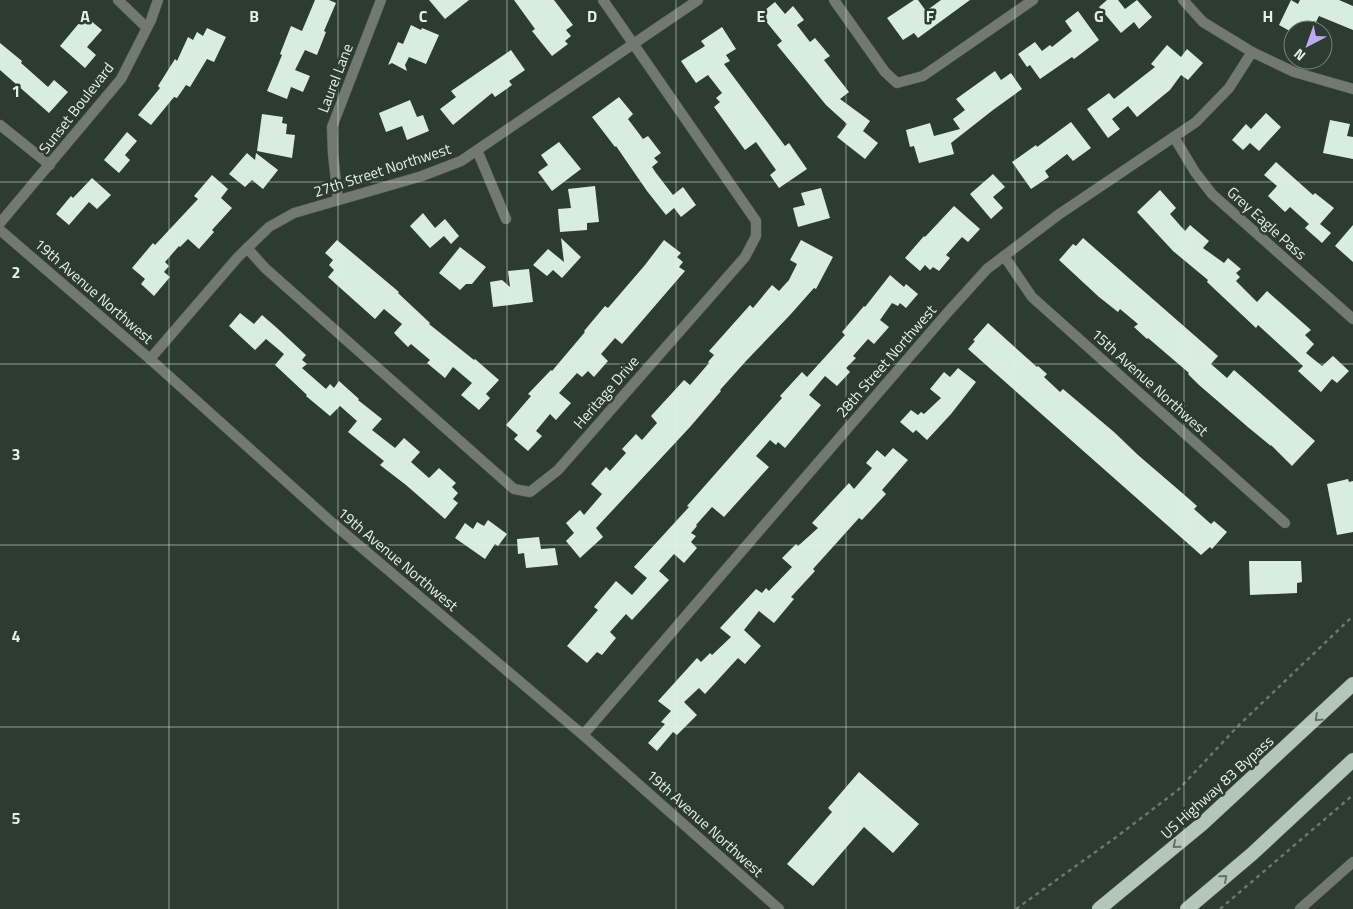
<svg xmlns="http://www.w3.org/2000/svg" width="1353" height="909" font-family="'Titillium Web',sans-serif">
<rect width="100%" height="100%" fill="#2c3c30"/>
<!-- building -->
<g fill="#d9edde">
<path d="M315,0H329L336,3L324,31L326,32L317,55L305,50L295,70L310,76L303,92L291,87L287,99L267,91L282,55L280,54L291,26L302,31Z"/>
<path d="M429,0H469L445,19Z"/>
<path d="M514,0H554L573,25L566,30L571,36L565,41L568,44L552,56L532,31L535,29Z"/>
<path d="M914,0H918L926,11L941,0H970L918,38L914,33L903,40L887,18Z"/>
<path d="M1107,0H1118L1125,9L1137,0L1152,17L1139,29L1134,22L1121,33L1099,7Z"/>
<path d="M1291,0L1298,4L1300,0H1339L1353,6V30L1319,16L1316,22L1313,21L1308,30H1288L1279,25Z"/>
<path d="M775,2L785,14L793,6L804,20L797,25L810,42L815,38L830,56L824,60L849,92L840,99L870,121L863,131L878,143L865,159L837,137L847,124L826,105L777,45L782,41L760,14Z"/>
<path d="M1078,11L1099,40L1074,59L1072,57L1040,79L1030,65L1027,67L1018,54L1035,42L1042,51L1050,45L1052,47L1072,31L1065,21Z"/>
<path d="M85,16L102,30L87,47L96,55L85,68L60,46Z"/>
<path d="M411,25L421,30L422,28L439,35L426,64L409,57L405,65L407,71L392,63L388,65L398,42L403,44Z"/>
<path d="M722,27L736,49L726,55L730,61L724,64L785,146L789,143L807,169L779,188L770,175L776,170L756,142L745,150L714,107L720,102L716,98L722,93L708,75L696,83L681,61L705,46L701,41Z"/>
<path d="M207,28L226,37L214,62L207,59L190,87L186,85L177,98L174,97L151,125L138,115L160,88L158,86L175,59L177,61L188,37L193,40L197,32L203,36Z"/>
<path d="M0,43L22,61L21,63L48,87L54,80L68,92L49,113L0,70Z"/>
<path d="M1167,45L1181,57L1187,49L1203,63L1188,80L1181,75L1170,90L1137,117L1128,106L1112,119L1120,129L1108,138L1087,109L1109,93L1114,99L1155,67L1151,64Z"/>
<path d="M511,50L525,70L509,81L512,85L495,97L492,93L453,125L440,109L456,97L451,91Z"/>
<path d="M995,71L1001,80L1011,73L1022,89L993,110L951,143L954,154L919,163L914,146L910,147L906,130L930,123L934,136L960,129L953,119L965,110L956,99Z"/>
<path d="M619,97L633,114L628,119L643,139L648,136L661,153L654,158L658,162L652,167L656,173L673,195L683,187L696,205L681,217L674,208L666,215L647,191L616,146L615,147L592,117Z"/>
<path d="M410,100L417,117L423,115L429,131L407,140L402,126L386,132L379,113Z"/>
<path d="M1266,113L1281,127L1259,151L1250,143L1243,150L1232,140L1246,124L1251,129Z"/>
<path d="M262,114L283,117L282,123L287,124L286,134L295,135L292,158L257,151Z"/>
<path d="M1330,120L1350,124L1347,136L1353,137V159L1323,153Z"/>
<path d="M1071,122L1091,148L1073,161L1067,154L1045,171L1049,177L1031,189L1012,162L1036,145L1037,147Z"/>
<path d="M127,132L137,141L125,155L130,160L119,173L104,160Z"/>
<path d="M559,142L581,169L552,191L538,172L548,165L541,155Z"/>
<path d="M247,153L255,160L256,153L278,170L263,189L252,180L245,187L229,174Z"/>
<path d="M1276,162L1313,195L1315,193L1334,208L1320,224L1331,233L1322,243L1305,228L1309,224L1290,207L1285,212L1268,196L1277,186L1264,175Z"/>
<path d="M993,174L1005,187L993,197L1003,208L991,219L970,194Z"/>
<path d="M212,175L228,189L221,198L232,208L212,230L214,232L199,249L188,239L180,247L179,246L165,262L169,266L164,272L170,277L154,296L141,284L145,279L132,268L153,243L155,245L198,199L194,196Z"/>
<path d="M92,178L111,195L97,209L89,202L69,225L56,214L71,196L73,198Z"/>
<path d="M595,186L599,222L587,223V230L560,232L558,209L571,208L568,189Z"/>
<path d="M821,188L830,218L798,227L793,208L805,205L801,193Z"/>
<path d="M1160,190L1176,208L1170,214L1185,231L1190,225L1209,241L1203,248L1224,263L1228,258L1241,269L1236,273L1240,277L1236,281L1257,302L1267,291L1311,330L1305,335L1314,344L1306,353L1322,366L1333,356L1349,371L1337,383L1332,379L1321,392L1298,371L1303,366L1258,325L1256,328L1207,282L1208,280L1173,251L1137,212Z"/>
<path d="M954,206L980,229L968,242L962,237L946,255L950,258L939,271L933,267L930,270L925,265L920,271L905,258L924,236L925,237Z"/>
<path d="M423,213L435,228L445,219L459,236L451,244L444,236L430,248L410,226Z"/>
<path d="M1353,225V262L1335,246Z"/>
<path d="M561,238L581,257L562,278L553,270L547,276L533,265L548,249L564,262Z"/>
<path d="M1083,238L1218,356L1211,364L1227,378L1234,370L1315,441L1292,466L1271,445V446L1249,428L1199,385L1188,374L1189,373L1148,338L1147,339L1134,327L1138,324L1120,309L1118,312L1099,297L1059,260L1073,244L1076,246Z"/>
<path d="M337,240L399,292L398,293L430,323L429,324L474,360L475,359L499,380L486,394L490,398L479,410L461,395L472,383L453,367L445,378L427,363L430,360L411,344L408,347L394,333L402,324L384,309L375,319L328,277L334,270L329,265L333,260L325,253Z"/>
<path d="M664,240L681,253L677,257L683,262L679,267L685,271L622,344L615,338L601,354L608,361L594,377L588,371L582,377L577,373L559,393L571,403L556,420L550,414L536,431L542,436L528,451L514,439L518,435L506,425L531,396L528,394L551,370L552,371L585,332L584,331L605,306L608,308L645,265Z"/>
<path d="M801,240L833,257L816,289L814,288L790,315L746,361L720,390L721,391L690,427L596,528L603,537L580,558L566,541L574,533L566,523L580,510L584,515L602,494L591,484L606,467L610,471L626,453L622,449L636,434L642,440L657,423L651,416L684,380L690,385L709,363L708,362L714,355L709,351L750,305L753,308L772,285L779,291L789,280L797,264L790,260Z"/>
<path d="M460,247L486,267L472,284H466L460,290L439,273Z"/>
<path d="M529,269L533,302L493,307L490,282L502,280L510,287L508,271Z"/>
<path d="M890,275L904,287L906,284L918,294L906,308L900,303L898,306L892,303L880,320L889,327L874,344L868,339L853,356L856,358L846,368L850,372L837,386L825,376L809,395L821,405L785,448L778,442L776,445L770,440L756,456L769,467L724,517L712,507L696,525L697,526L691,533L696,536L691,542L697,548L684,563L674,554L659,571L669,580L632,620L626,614L610,632L616,638L602,655L597,652L587,663L567,646L598,610L594,607L616,581L632,595L647,578L634,567L689,507L687,506L782,398L780,396L802,372L807,377L845,335L842,332L864,306L865,307Z"/>
<path d="M240,313L254,324L262,315L277,328L306,355L302,360L307,364L302,368L326,389L330,384L334,388L339,381L359,399L358,400L382,419L372,430L395,448L404,438L420,452L411,462L429,478L439,468L456,483L452,487L458,493L453,499L458,503L445,519L406,485L380,465L384,461L348,432L357,421L340,406L330,416L306,396L307,395L275,365L284,354L266,339L255,350L229,326Z"/>
<path d="M988,323L1037,367L1038,366L1047,374L1044,377L1060,392L1063,389L1114,432L1138,455L1188,498L1197,506L1194,509L1211,524L1214,521L1227,532L1212,549L1210,547L1201,555L968,349L975,341L973,340Z"/>
<path d="M958,368L976,382L951,414L927,440L916,430L913,433L900,422L911,410L918,415L921,412L924,414L941,398L930,389L944,372L950,377Z"/>
<path d="M893,448L908,460L882,490L886,494L862,520L859,518L813,569L815,571L791,597L794,599L774,623L759,611L744,630L761,646L745,664L738,658L705,694L699,688L684,702L697,715L677,735L673,732L657,751L648,743L665,724L661,722L671,711L658,701L697,658L701,662L710,653L712,655L731,637L720,628L756,589L762,593L766,588L769,591L792,567L782,558L796,544L798,546L818,528L812,523L849,483L854,489L872,468L866,463L877,450L885,457Z"/>
<path d="M1348,479L1349,482L1353,481V532L1337,535L1327,484Z"/>
<path d="M488,520L507,534L498,546L495,544L485,559L455,538L465,523L473,529L477,522L484,526Z"/>
<path d="M539,537L541,549L555,548L558,565L526,568L524,553L518,554L517,539Z"/>
<path d="M1249,561H1301L1302,582L1297,583V593L1250,595Z"/>
<path d="M859,772L919,824L893,853L864,827L813,886L787,864L832,812L828,808Z"/>
</g>
<g fill="none" stroke-linecap="round" stroke-linejoin="round">
<!-- minor casing -->
<g stroke="#4a594d" stroke-width="11">
<g id="minor">
<path d="M118,0L147,28"/>
<path d="M834,0L885,72L897,83L923,76L1033,0"/>
<path d="M1183,0L1203,22L1252,52L1294,72L1353,89"/>
<path d="M0,125L50,165"/>
<path d="M1174,137L1195,172L1212,194L1353,319"/>
<path d="M477,150L506,219"/>
<path d="M338,200L333,154L332,127L381,0"/>
<path d="M0,223L121,79L151,20L158,0"/>
<path d="M0,230L150,359L329,520L583,735L779,909"/>
<path d="M247,248L265,268L514,489L530,492L558,470L745,257L756,236V221L603,0"/>
<path d="M1004,256L1032,297L1285,523"/>
<path d="M150,359L238,257L269,227L294,213L422,176L461,161L698,0"/>
<path d="M583,735L948,312L987,269L1058,215L1196,122L1229,88L1252,52"/>
<path d="M1300,909L1353,862"/>
</g>
</g>
<!-- trunk casing -->
<g stroke="#4a594d" stroke-width="15">
<g id="trunk">
<path d="M1099,909L1202,824L1353,684"/>
<path d="M1187,909L1252,854L1353,760"/>
</g>
</g>
<!-- path -->
<g stroke="#6a786d" stroke-width="2.5" stroke-dasharray="4 4" stroke-linecap="butt">
<path d="M1016,909L1119,835L1178,790L1239,725L1353,616"/>
<path d="M1220,909L1353,795"/>
</g>
<!-- minor -->
<use href="#minor" stroke="#717972" stroke-width="10"/>
<!-- trunk -->
<use href="#trunk" stroke="#b4c6b8" stroke-width="14"/>
</g>
<!-- one-way arrows -->
<defs><path id="oneway-chevron" d="M-2-3.5L2.5 0L-2 3.5" fill="none" stroke-width="1.6" stroke-linecap="round" stroke-linejoin="round" transform="scale(1.25)"/></defs>
<g stroke="#627366">
<use href="#oneway-chevron" transform="translate(1318 718) rotate(137)"/>
<use href="#oneway-chevron" transform="translate(1176 845) rotate(141)"/>
<use href="#oneway-chevron" transform="translate(1224 878) rotate(-41)"/>
</g>
<!-- grid -->
<path fill="none" stroke="#e6f0e8" stroke-width="1" stroke-opacity="0.55" d="M169,0V909M338,0V909M507,0V909M676,0V909M846,0V909M1015,0V909M1184,0V909M0,182H1353M0,364H1353M0,545H1353M0,727H1353"/>
<g text-anchor="middle" dominant-baseline="central" stroke-width="5" stroke-linejoin="round" paint-order="stroke">
<!-- street labels -->
<g font-size="15" fill="#e6f0e8" stroke="#2c3c30">
<text transform="translate(335 78) rotate(-69)">Laurel Lane</text>
<text transform="translate(76 108) rotate(-52)">Sunset Boulevard</text>
<text transform="translate(382 170) rotate(-18)">27th Street Northwest</text>
<text transform="translate(1267 223) rotate(42)">Grey Eagle Pass</text>
<text transform="translate(94 291) rotate(41)">19th Avenue Northwest</text>
<text transform="translate(886 361) rotate(-49)">28th Street Northwest</text>
<text transform="translate(1150 382) rotate(42)">15th Avenue Northwest</text>
<text transform="translate(606 392) rotate(-49)">Heritage Drive</text>
<text transform="translate(398 559) rotate(40)">19th Avenue Northwest</text>
<text transform="translate(1217 787) rotate(-42)">US Highway 83 Bypass</text>
<text transform="translate(705 823) rotate(42)">19th Avenue Northwest</text>
</g>
</g>
<g font-size="16" text-anchor="middle" font-weight="bold" fill="#e6f0e8" stroke="#2c3c30" stroke-width="5" stroke-linejoin="round" paint-order="stroke">
<text x="85" y="22">A</text>
<text x="254" y="22">B</text>
<text x="423" y="22">C</text>
<text x="592" y="22">D</text>
<text x="761" y="22">E</text>
<text x="930" y="22">F</text>
<text x="1099" y="22">G</text>
<text x="1268" y="22">H</text>
<text x="16" y="97">1</text>
<text x="16" y="278">2</text>
<text x="16" y="460">3</text>
<text x="16" y="642">4</text>
<text x="16" y="824">5</text>
</g>
<!-- north arrow -->
<g transform="translate(1308 45) rotate(221)"><circle r="24" fill="#2c3c30" stroke="#76847a"/>
<path d="M0-4L9 19L0 12L-9 19Z" fill="#bda9f5"/>
<text y="-8" font-size="14" font-weight="bold" text-anchor="middle" fill="#e6f0e8">N</text>
</g>
</svg>
